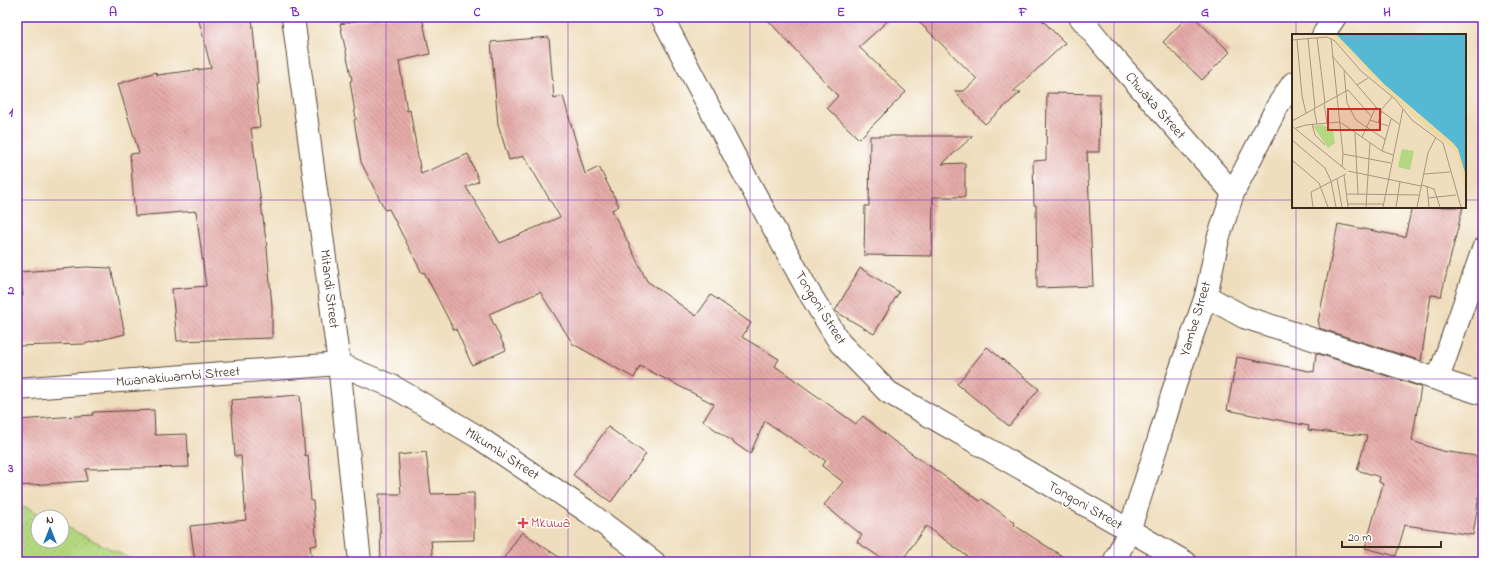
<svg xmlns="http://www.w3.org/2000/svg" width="1500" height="579" font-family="'Indie Flower',sans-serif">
<defs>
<pattern id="park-dots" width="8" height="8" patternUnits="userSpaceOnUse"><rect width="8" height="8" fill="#b4d881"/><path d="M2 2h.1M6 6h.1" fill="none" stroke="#9cba6f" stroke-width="1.8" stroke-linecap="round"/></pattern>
<pattern id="building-back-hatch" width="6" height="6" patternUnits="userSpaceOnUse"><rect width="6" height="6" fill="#e5aba8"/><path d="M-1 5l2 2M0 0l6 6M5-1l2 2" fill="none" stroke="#bb8b88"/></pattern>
</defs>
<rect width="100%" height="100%" fill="#fff"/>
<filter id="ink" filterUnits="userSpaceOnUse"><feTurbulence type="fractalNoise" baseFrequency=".025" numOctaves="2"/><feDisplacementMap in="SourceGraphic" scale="8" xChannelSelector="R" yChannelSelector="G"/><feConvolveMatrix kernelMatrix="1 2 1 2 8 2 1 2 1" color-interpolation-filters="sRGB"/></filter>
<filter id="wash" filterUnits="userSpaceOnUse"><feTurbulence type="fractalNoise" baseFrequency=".012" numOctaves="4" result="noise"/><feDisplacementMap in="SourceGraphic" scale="16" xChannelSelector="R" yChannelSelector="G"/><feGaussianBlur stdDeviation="0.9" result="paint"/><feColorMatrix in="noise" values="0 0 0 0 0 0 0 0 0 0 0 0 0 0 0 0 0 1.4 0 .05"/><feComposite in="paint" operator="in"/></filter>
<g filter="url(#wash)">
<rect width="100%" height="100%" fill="#efdebd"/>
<!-- park -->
<path fill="url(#park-dots)" stroke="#788150" d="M17,503L46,517H38V541H62V525L137,562H17Z"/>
<g id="blocks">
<!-- building -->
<g fill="url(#building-back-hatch)">
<path d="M198,17H252L258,84H256L260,127L251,128L267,248L272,306V338L177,341L172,289L206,286L196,211L135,216L130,154L139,153L118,84L156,72L157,75L211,68Z"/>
<path d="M374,17H422L430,54L399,61L407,111L410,110L421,174L468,154L479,181L466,187L500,243L560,217L524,156L509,160L498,124L491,42L549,37L554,99L563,96L585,174L599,167L619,206L612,210L647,281L696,316L711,295L751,323L742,337L779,359L775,366L856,424L863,416L895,442L980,501L982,499L1015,523L1014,525L1071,562H975L926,526L901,562H887L857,542L862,535L824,505L843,482L822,466L826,461L765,421L750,454L703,421L714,404L640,366L634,378L573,344L540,292L489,314L506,350L472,365L456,329L454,330L424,272L422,273L389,209L385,210L361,162L354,120L356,119L350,81L352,80L340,24Z"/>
<path d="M765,17H892L859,47L906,92L859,139L827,108L838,96Z"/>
<path d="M914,17H1039L1065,43L1013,92H1021L985,124L954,91H964L977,79Z"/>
<path d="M1187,17H1194L1230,52L1202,80L1163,42Z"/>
<path d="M1047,93L1100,94L1099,152H1087L1093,286L1037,288L1036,205H1034L1033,161L1046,160Z"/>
<path d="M870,136H973L942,164L965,163V197H933L932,256L864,255L865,206H869Z"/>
<path d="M1412,207H1463L1441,296L1431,295L1421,361L1319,328V322H1318L1338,224L1405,237Z"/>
<path d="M86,267L111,268L125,334L84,344L17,346V296H23L20,272Z"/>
<path d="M860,268L899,292L874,334L835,311Z"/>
<path d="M987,347L1039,389L1009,426L957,384Z"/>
<path d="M1316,353L1421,387L1412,441L1442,451L1483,457V471L1473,535L1405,525L1396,556L1365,548L1383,484L1379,482L1380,477L1357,470L1367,436L1308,430L1309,426L1227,410L1237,357L1314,372Z"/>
<path d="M300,395L305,456L308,455L311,501H313L317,545L310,546L312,562H195L190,526L246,520L241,456H235L231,400Z"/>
<path d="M154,410L155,435L187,434L189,467L86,469L87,481L17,486V420L93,415V412Z"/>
<path d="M608,427L646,454L611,502L573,475Z"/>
<path d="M426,452L431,494L474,493V540L431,541L433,562H381L379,494H401L398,455Z"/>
<path d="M522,532L566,562H501Z"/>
</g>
</g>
</g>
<g filter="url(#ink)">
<use href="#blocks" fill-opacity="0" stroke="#564536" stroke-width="1"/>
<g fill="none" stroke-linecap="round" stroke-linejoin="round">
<!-- street casing -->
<g stroke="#564536" stroke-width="24">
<g id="street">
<path d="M293,17L339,364L360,562"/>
<path d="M662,17L743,172L807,289L840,343L888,392L1185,562"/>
<path d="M1080,17L1107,50L1233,193"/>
<path d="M1323,35L1335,17"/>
<path d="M1206,296L1244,317L1483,394"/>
<path d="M1438,379L1483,249"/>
<path d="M17,389L339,364L394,387L478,437L588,512L654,562"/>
<path d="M1114,562L1129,531L1159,439L1175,385L1206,296L1218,239L1233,193L1278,105L1293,83"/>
</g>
</g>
<!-- street -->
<use href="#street" stroke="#fff" stroke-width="22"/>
</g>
</g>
<!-- grid -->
<path fill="none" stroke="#7b2cbf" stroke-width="1" stroke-opacity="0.55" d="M204,17V562M386,17V562M568,17V562M750,17V562M932,17V562M1114,17V562M1296,17V35M17,200H1293M1465,200H1483M1296,207V562M17,379H1483"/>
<!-- markers -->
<path fill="#e0444e" stroke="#fff" stroke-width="1.5" d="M521 517h4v4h4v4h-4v4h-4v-4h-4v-4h4z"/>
<g text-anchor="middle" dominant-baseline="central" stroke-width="3" stroke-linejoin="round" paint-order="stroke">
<!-- street labels -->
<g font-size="14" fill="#3b2a1e" stroke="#fff">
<text transform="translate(1155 106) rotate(49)">Chwaka Street</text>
<text transform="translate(329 289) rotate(83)">Mitandi Street</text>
<text transform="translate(820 308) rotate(58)">Tongoni Street</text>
<text transform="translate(1196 319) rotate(-73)">Yambe Street</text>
<text transform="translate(178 377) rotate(-5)">Mwanakiwambi Street</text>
<text transform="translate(502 454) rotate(33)">Mikumbi Street</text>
<text transform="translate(1085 506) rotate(30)">Tongoni Street</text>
</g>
<!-- health labels -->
<g font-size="14" fill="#be3a42" stroke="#fff" text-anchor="start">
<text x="531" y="523">Mkuwa</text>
</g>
</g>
<!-- overview -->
<g transform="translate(1292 34)">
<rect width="174" height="174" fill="#efdebd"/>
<path d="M39,1H45L65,23L120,76L161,109L166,115L174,142V162L165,119L118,79Z" fill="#eeda9e"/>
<path d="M31,91L41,96L43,109L36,114L21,92Z" fill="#b4d881"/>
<path d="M110,115L122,117L118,136L106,133Z" fill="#b4d881"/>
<path d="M45,1H174V142L166,115L161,109L92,50Z" fill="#55b9d3"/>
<path fill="none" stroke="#a7967d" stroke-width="1" d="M25,4L33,69M39,4L51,120L50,133M16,5L23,74M0,6L35,3L43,7L69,37L103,65L120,86L151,109L169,173M5,6L10,62L14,79M40,22L84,73L107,90M52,37L55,69L64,86L94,106M65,51L76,44M56,56L79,82M32,69L35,89M22,75L25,90M89,76L100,63M78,86L96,92M0,87L56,56M86,89L90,77M20,90L23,101L33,111M0,92L54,136M4,94L14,91L48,88L90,117L101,121M63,99L66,160M70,103L84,73M0,106L33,134L39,147L44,173M90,117L99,85M51,120L99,129M0,126L27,149L36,173M56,137L129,152M132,140L158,138M52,141L56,173M45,145L50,173M130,151L142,155L148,173M135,152L137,173M55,160L128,161M136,164L164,161M56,170H91M21,173L19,158L54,140M74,173L78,109M91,173L111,75M104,173L108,148M125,173L136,119L144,103"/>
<path fill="#d62828" fill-opacity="0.15" stroke="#d62828" stroke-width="2" d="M36,75H88V96H36Z"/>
<rect width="174" height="174" fill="none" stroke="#3b2a1e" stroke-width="2"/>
</g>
<!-- margin -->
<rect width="1500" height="579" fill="none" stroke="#fff" stroke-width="44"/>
<!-- north arrow -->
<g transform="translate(50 529)"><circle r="19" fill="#ffffff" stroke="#b1aaa5"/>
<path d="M0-3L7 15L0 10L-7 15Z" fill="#1f6fb2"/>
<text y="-6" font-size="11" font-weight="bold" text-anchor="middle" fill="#3b2a1e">N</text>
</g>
<!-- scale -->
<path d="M1342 541v6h99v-6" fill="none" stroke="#3b2a1e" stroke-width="2"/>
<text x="1348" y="541" font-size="12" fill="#3b2a1e" stroke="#ffffff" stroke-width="3" paint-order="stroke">20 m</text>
<rect x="22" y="22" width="1456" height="535" fill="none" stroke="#7b2cbf" stroke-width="1.5"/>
<g font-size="13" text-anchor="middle" font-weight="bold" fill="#7b2cbf">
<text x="113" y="16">A</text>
<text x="295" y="16">B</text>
<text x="477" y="16">C</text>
<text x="659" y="16">D</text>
<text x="841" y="16">E</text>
<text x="1023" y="16">F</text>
<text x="1205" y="16">G</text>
<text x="1387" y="16">H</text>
<text x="11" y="116">1</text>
<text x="11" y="294">2</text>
<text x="11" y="472">3</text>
</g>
</svg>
